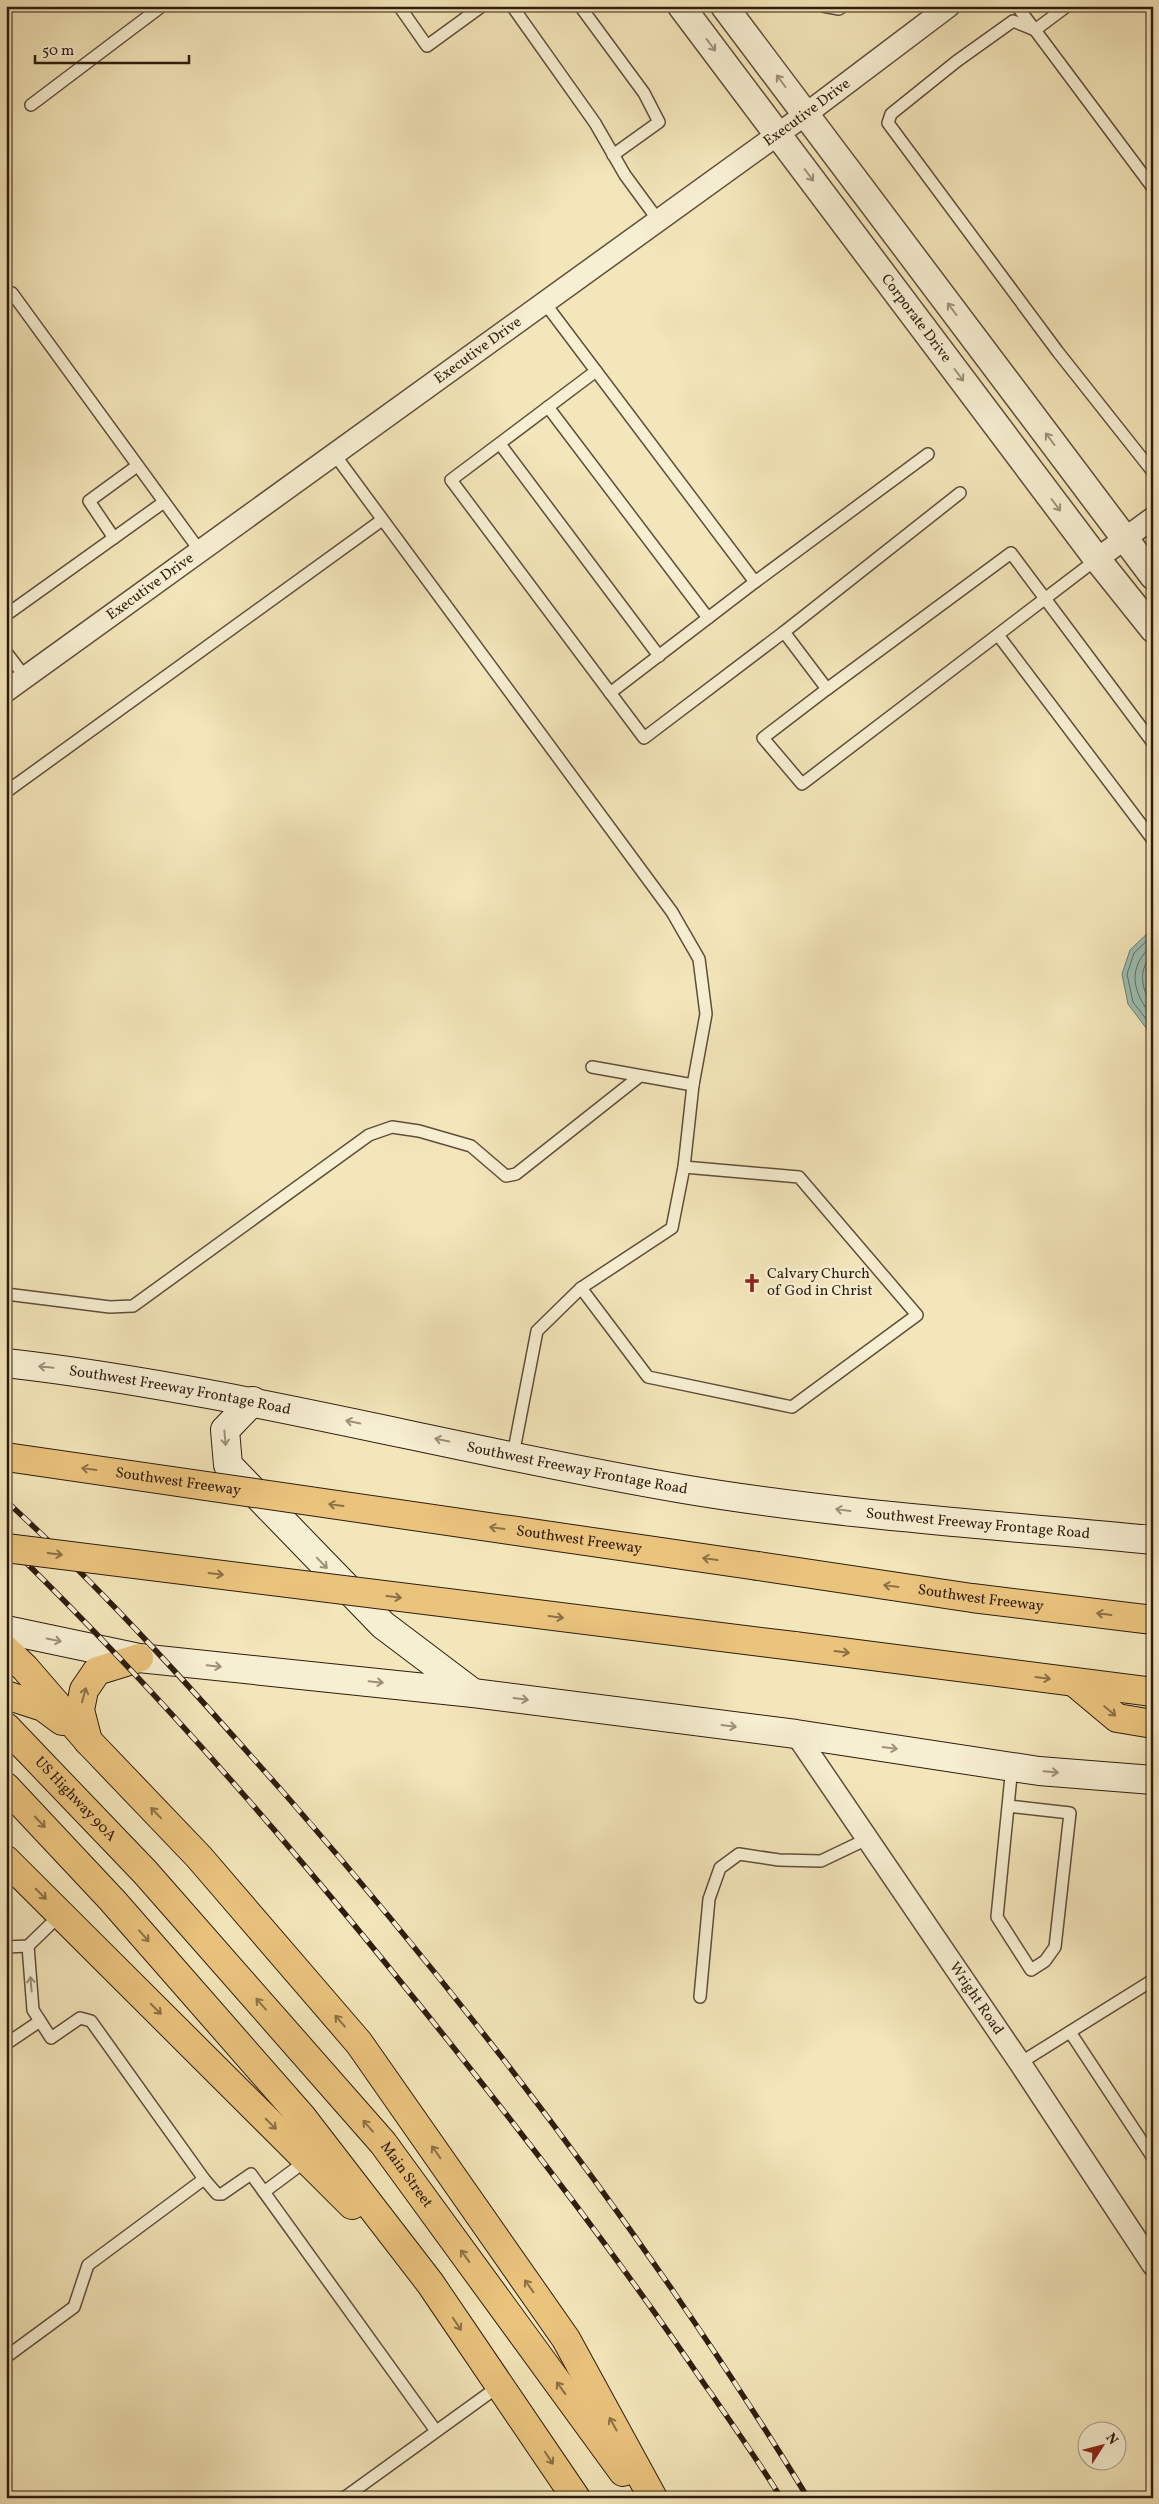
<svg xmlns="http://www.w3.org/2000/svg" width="1159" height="2504" font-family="Vollkorn,serif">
<rect width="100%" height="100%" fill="#f3e6ba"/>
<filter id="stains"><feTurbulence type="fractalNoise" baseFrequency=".004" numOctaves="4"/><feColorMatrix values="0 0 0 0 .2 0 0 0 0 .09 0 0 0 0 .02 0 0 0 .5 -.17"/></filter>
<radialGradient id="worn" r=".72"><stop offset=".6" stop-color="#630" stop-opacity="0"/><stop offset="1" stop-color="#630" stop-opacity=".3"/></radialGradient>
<!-- water -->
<path fill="#9bbfb2" stroke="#6f7e71" d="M1153,928V1037L1128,1004L1122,974L1130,950Z"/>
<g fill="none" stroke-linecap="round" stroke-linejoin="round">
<!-- shore -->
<g stroke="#646e60" stroke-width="1">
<path d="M1153,935L1134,953L1127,974L1133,1002L1153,1028"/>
<path d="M1153,944C1126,969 1132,991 1153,1018"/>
<path d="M1153,954C1137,969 1141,990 1153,1006"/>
</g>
<!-- service casing -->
<g stroke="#5f4e3a" stroke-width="14">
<g id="service">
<path d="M399,6L427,46L482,6"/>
<path d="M512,6L595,123L625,175L658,220"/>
<path d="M580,6L644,93L659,122L613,155"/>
<path d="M823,6L839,9L843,6"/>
<path d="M1017,6L1153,188"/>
<path d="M1035,30L1013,21L957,61L891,114L888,123L1058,352L1153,472"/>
<path d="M1035,30L1067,6"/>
<path d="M31,105L162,6"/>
<path d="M12,293L200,551"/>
<path d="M544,302L755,582L928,454"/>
<path d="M596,371L451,480L644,738L784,632"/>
<path d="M548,407L708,618L755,582"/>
<path d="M500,444L659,656"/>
<path d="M335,455L672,912L699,959L706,1014L693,1085L684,1167L672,1228L581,1288L537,1331L513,1455"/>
<path d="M960,493L784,632L827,689L763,738L802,784L1097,559"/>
<path d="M114,538L89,501L137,466"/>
<path d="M6,615L164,502"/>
<path d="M998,635L1153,840"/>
<path d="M6,652L25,677"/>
<path d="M827,689L1011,553L1153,743"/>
<path d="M610,693L708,618"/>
<path d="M6,792L382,520"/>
<path d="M592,1067L693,1085"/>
<path d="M581,1288L648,1377L792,1407L917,1315L799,1177L684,1167"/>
<path d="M6,1294L110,1307L133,1306L369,1135L392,1127L419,1131L471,1146L506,1176L516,1174L640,1076"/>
<path d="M1008,1806L1070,1813L1055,1947L1045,1961L1031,1970L997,1917L1012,1766"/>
<path d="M28,1946L33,2010L51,2038L80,2018L91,2021L204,2179"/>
<path d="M6,1947L28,1946L61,1914"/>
<path d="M700,1997L709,1899L720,1868L739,1854L779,1860L821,1861L867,1839"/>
<path d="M1070,2032L1153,2158"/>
<path d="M6,2044L40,2021"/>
<path d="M1020,2063L1153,1980"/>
<path d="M264,2192L307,2160"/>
<path d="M6,2357L74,2307L88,2265L204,2179L217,2194H222L251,2174L436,2431"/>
<path d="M344,2498L499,2386"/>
</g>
</g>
<!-- minor casing -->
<g stroke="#5f4e3a" stroke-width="24">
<g id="minor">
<path d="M1097,559L1153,518"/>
<path id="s1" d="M6,691L806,114L949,6"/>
<path id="s2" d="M796,1734L1020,2063L1153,2265"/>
</g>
</g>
<!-- tertiary casing -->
<g stroke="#5f4e3a" stroke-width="29">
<g id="tertiary">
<path id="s3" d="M681,6L1097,559L1153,629"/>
<path d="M724,6L1153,576"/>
</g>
</g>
<!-- secondary casing -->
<g stroke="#2e1c0f" stroke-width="30">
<g id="secondary">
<path id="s4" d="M6,1363C235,1389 457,1451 683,1489C838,1515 996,1525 1153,1540"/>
<path d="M253,1401L225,1430L228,1465L383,1625L473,1693"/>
<path d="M6,1630L139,1658L473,1693L796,1734L1039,1771L1153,1780"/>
</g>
</g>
<!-- trunk casing -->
<g stroke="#2e1c0f" stroke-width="30">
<g id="trunk">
<path d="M6,1650L25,1668L89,1742L199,1857L359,2043L566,2339L653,2498"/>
<path d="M6,1695L43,1707L62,1721"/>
<path id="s5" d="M6,1727L145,1872L383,2143L623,2472"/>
<path d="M88,1741L80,1710L84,1690L97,1671L139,1658"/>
<path d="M6,1787L112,1900L302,2117L430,2283L576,2498"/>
<path d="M6,1860L352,2205"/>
</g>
</g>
<!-- motorway casing -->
<g stroke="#2e1c0f" stroke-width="30">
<g id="motorway">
<path id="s6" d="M758,1566L972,1598L1153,1620"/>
<path d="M794,1646L1153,1692"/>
<path d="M1074,1682L1117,1718L1153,1724"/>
</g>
</g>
<!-- service -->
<use href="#service" stroke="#f7efd2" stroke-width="11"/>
<!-- minor -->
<use href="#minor" stroke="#f7efd2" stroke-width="21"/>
<!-- tertiary -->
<use href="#tertiary" stroke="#f7efd2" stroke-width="26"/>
<!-- secondary -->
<use href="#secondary" stroke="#f7efd2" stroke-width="28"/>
<!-- trunk -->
<use href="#trunk" stroke="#eac37d" stroke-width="28"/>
<!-- motorway -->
<use href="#motorway" stroke="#eac37d" stroke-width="28"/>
<!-- rail casing -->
<g stroke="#2e1c0f" stroke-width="5.5">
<g id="rail">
<path d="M6,1501C108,1594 199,1697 290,1800C479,2017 657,2252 808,2498"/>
<path d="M6,1543C174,1706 324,1884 469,2067C551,2170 630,2275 705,2385C731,2422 757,2459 781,2498"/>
</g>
</g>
<!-- rail -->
<use href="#rail" stroke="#f7efd2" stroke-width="4" stroke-dasharray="11" stroke-linecap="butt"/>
<!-- motorway-bridge casing -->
<g stroke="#2e1c0f" stroke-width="30" stroke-linecap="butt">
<g id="motorway-bridge">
<path id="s7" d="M6,1457L758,1566"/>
<path d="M6,1548L794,1646"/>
</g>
</g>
<!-- motorway-bridge -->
<use href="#motorway-bridge" stroke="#eac37d" stroke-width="28"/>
</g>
<!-- one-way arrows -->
<defs><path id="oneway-shaft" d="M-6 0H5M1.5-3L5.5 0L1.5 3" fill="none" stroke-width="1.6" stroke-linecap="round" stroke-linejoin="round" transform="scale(1.25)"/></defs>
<g stroke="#9d907a">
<use href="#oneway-shaft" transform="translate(711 45) rotate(53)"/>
<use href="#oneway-shaft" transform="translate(781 81) rotate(-127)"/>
<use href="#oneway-shaft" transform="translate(809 175) rotate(53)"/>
<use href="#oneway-shaft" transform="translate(952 309) rotate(-127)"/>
<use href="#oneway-shaft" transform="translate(959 375) rotate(53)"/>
<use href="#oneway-shaft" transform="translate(1050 439) rotate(-127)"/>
<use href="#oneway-shaft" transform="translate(1056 505) rotate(53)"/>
<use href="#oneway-shaft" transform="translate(46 1367) rotate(-174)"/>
<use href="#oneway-shaft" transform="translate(353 1422) rotate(-168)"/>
<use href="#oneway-shaft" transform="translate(225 1438) rotate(85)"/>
<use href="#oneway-shaft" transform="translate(442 1440) rotate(-168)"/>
<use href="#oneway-shaft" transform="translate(843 1510) rotate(-172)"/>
<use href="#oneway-shaft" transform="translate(322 1563) rotate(46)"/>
<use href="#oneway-shaft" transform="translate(54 1640) rotate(12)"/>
<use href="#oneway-shaft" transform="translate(214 1666) rotate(6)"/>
<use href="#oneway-shaft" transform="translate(376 1682) rotate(6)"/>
<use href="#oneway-shaft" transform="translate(521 1699) rotate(7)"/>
<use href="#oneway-shaft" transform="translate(729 1726) rotate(7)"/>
<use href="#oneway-shaft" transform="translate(890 1748) rotate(8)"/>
<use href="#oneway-shaft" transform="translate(1051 1772) rotate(5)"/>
<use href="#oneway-shaft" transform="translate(31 1984) rotate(-95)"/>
</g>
<g stroke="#8c7046">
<use href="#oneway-shaft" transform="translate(89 1469) rotate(-172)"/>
<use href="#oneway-shaft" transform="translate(336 1505) rotate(-172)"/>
<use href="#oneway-shaft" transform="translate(497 1528) rotate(-172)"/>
<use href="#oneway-shaft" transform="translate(55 1554) rotate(7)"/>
<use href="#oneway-shaft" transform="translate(710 1559) rotate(-172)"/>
<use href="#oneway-shaft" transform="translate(216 1574) rotate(7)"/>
<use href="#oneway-shaft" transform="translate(891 1586) rotate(-172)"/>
<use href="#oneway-shaft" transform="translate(394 1597) rotate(7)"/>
<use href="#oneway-shaft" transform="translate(1104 1614) rotate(-173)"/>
<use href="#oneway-shaft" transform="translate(556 1617) rotate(7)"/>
<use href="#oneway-shaft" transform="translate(842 1652) rotate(7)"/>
<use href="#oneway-shaft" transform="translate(1043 1678) rotate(7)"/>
<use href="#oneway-shaft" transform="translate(84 1695) rotate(-74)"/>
<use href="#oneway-shaft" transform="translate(1110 1711) rotate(40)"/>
<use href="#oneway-shaft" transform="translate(156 1813) rotate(-134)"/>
<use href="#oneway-shaft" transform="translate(40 1822) rotate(47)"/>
<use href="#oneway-shaft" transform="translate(41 1894) rotate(45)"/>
<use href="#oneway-shaft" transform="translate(144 1936) rotate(49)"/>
<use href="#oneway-shaft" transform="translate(261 2004) rotate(-131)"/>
<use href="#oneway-shaft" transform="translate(156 2009) rotate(45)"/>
<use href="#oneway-shaft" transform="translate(340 2021) rotate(-131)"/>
<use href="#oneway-shaft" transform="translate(271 2124) rotate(45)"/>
<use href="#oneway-shaft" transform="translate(368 2126) rotate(-131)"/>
<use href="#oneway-shaft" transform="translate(436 2152) rotate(-125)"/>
<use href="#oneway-shaft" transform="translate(465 2256) rotate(-126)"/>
<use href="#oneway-shaft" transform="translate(529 2286) rotate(-125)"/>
<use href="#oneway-shaft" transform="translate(457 2324) rotate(56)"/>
<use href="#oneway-shaft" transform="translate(561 2388) rotate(-126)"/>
<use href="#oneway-shaft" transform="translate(613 2424) rotate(-119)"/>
<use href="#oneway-shaft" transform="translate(549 2458) rotate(56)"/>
</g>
<!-- icons -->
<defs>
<g id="church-bare" transform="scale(1.5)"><path d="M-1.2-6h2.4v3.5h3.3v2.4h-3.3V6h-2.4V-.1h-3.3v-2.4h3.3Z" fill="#8f2418" stroke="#f7efd2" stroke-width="2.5" paint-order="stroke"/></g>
</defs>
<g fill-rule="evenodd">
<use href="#church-bare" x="752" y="1283"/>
</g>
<g text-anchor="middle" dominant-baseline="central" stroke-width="4.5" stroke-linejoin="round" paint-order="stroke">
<!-- street labels -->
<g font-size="15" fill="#2e1c0f" stroke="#f7efd2">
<text stroke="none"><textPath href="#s1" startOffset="988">Executive Drive</textPath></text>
<text stroke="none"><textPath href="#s3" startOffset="391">Corporate Drive</textPath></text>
<text stroke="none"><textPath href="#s1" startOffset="582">Executive Drive</textPath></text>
<text stroke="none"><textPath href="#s1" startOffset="178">Executive Drive</textPath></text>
<text stroke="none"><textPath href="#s4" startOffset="176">Southwest Freeway Frontage Road</textPath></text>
<text stroke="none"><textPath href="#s4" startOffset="581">Southwest Freeway Frontage Road</textPath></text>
<text stroke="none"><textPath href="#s7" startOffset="174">Southwest Freeway</textPath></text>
<text stroke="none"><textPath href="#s4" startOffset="986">Southwest Freeway Frontage Road</textPath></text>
<text stroke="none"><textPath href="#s7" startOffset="579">Southwest Freeway</textPath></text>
<text stroke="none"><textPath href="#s6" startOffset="225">Southwest Freeway</textPath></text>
<text stroke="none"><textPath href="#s5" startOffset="100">US Highway 90A</textPath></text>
<text stroke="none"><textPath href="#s2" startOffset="320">Wright Road</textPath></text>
<text stroke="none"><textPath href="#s5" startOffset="601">Main Street</textPath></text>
</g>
<!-- poi labels -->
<g font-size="15" fill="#2e1c0f" stroke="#f7efd2" text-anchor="start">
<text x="767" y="1274">Calvary Church<tspan x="767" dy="17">of God in Christ</tspan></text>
</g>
</g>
<!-- margin -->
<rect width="1159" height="2504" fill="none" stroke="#f3e6ba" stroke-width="25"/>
<rect x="8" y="8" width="1144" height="2489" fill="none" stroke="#2e1c0f" stroke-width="2.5"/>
<rect x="12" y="12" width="1134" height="2479" fill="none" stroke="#2e1c0f"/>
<!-- north arrow -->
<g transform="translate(1102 2446) rotate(54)"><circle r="24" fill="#f7efd2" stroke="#a79b84"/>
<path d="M0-4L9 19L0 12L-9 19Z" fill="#8f2418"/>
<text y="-8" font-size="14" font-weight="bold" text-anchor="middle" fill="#2e1c0f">N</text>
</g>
<!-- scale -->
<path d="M35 55v8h154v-8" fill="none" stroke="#2e1c0f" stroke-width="2.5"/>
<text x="42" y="55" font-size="15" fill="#2e1c0f" stroke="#f7efd2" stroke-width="4" paint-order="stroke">50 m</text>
<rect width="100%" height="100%" filter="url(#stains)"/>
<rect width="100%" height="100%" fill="url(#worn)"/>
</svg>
